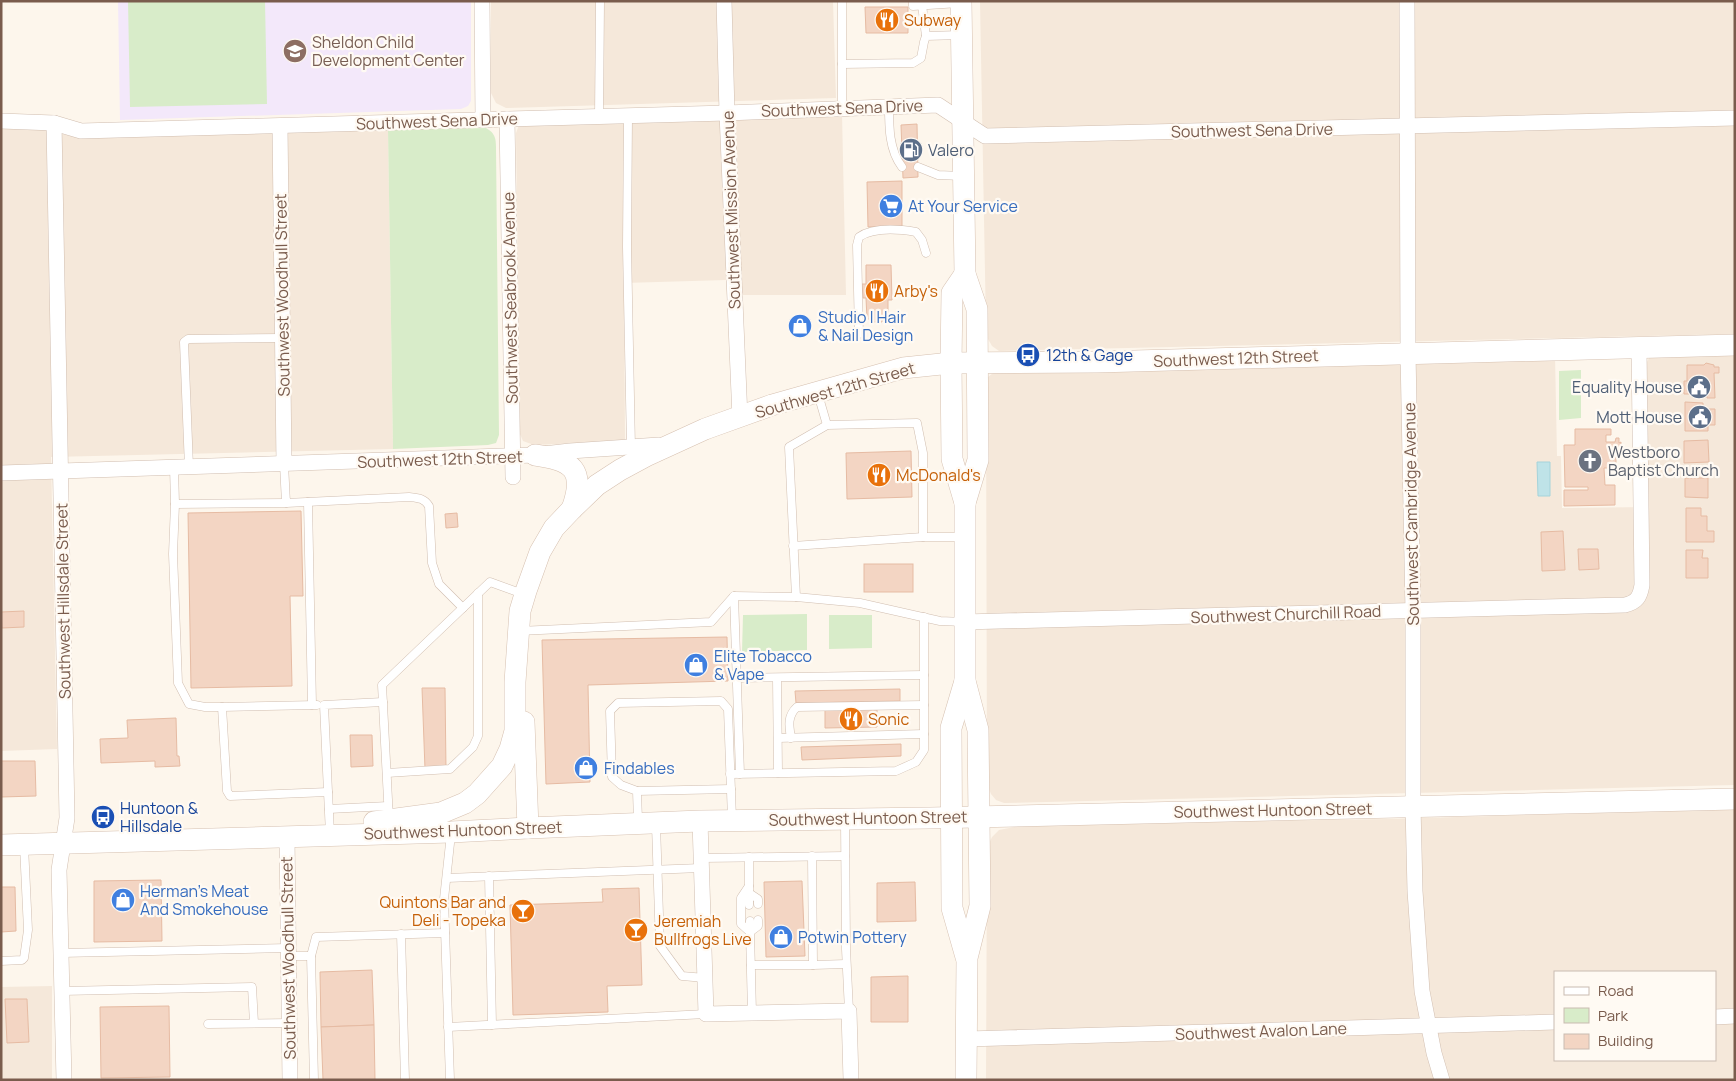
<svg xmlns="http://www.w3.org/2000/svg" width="1736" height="1081" font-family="Manrope,sans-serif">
<rect width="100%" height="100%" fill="#fdf6ec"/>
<!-- residential -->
<g fill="#f5e8da" fill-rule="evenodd">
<path d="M491,1H833L836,98L506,108L496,103L491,93Z"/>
<path d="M980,1H1735V334L999,351L992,346L988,339L986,327Z"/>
<path d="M842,114L846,295H727L726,280L624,283L625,441L534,445L523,441L520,434L516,133L519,125Z"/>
<path d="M1,126L38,127L66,135L85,138L388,130L393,449L51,457L57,749L1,751Z"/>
<path d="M1735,352V785L1004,803L996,800L991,794L987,784L986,386L988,377L997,370L1555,355L1557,456H1561L1562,508L1648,507L1647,362L1650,356Z"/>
<path d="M1735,809V1080H986L987,848L992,837L999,830L1029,824L1388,819ZM1555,972H1715V1060H1555Z"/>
<path d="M52,986V1080H1V987Z"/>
</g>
<!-- education -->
<path fill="#f3e8fa" d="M118,1H471V101L468,106L461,109L120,120Z"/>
<!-- green -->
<g fill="#d8ecc9">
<path d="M128,1H265L267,104L130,107Z"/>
<path d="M486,128C495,133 496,138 496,148L499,435L496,443L488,445L393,449L388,130Z"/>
<path d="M1581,370V418L1559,420V371Z"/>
<path d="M807,614V650L742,652L743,615Z"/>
<path d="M829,615H872V648L829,649Z"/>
</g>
<!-- water -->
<path fill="#bfe3e8" stroke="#a5d3da" d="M1537,462H1550V496H1538Z"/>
<!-- building -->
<g fill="#f3d5c3" stroke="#e6bba3">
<path d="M865,7H908V33H866Z"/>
<path d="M917,124L918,177L903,178L901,125Z"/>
<path d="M902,181V226L868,227L867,182Z"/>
<path d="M866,265H891L892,300H888V320H882V322H873V319H867L866,298H863L862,284H866Z"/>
<path d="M1706,363L1714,365V367H1719V373H1714L1715,398H1707V394H1684V381H1687V365H1704Z"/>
<path d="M1685,402L1703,403V409H1715V425H1708V431H1685Z"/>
<path d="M1575,429H1611V435H1606V442H1615L1616,438H1619V443L1621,442V454H1616V468H1604L1605,485H1615V505L1564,506V490H1588V487H1565L1564,445H1575Z"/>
<path d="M1708,440L1709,462L1684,463V441Z"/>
<path d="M911,451L912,497L847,499L846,453Z"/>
<path d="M1685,478H1708V498L1685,497Z"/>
<path d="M1686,508H1701V516H1707V531H1714V542H1686Z"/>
<path d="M301,511L303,596H290L292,686L191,688L188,513Z"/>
<path d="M457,513L458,527L446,528L445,514Z"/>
<path d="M1563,531L1565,570L1542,571L1541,532Z"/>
<path d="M1578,549H1598L1599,569L1579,570Z"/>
<path d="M1686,550H1703L1702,558H1708V578H1686Z"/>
<rect x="864" y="564" width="49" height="28"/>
<path d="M24,611V627L2,628L1,612Z"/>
<path d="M727,637L728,681L588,685L590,782L546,784L542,640Z"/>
<path d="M422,688H445L446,769H425Z"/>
<path d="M900,689V701L796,703L795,691Z"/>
<path d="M877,709V727L825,728V710Z"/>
<path d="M176,718L177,756H179L180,766L155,767V761L101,763L100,739L128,738L127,720Z"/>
<path d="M350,735H372L373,766L351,767Z"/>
<path d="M901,744V756L802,760L801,747Z"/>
<path d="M1,761H35L36,796L1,797Z"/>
<path d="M161,880L162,941L94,942V881Z"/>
<path d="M802,881L805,956L766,957L764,882Z"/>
<path d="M915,882L916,921L877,922V883Z"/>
<path d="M1,887H15L16,931L1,932Z"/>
<path d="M639,888L642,985L607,986L608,1012L513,1015L510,905L603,902L602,889Z"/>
<path d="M372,970L374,1025L321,1027L320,972Z"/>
<path d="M908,976V1022H871V977Z"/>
<path d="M5,999H27L29,1042L7,1043Z"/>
<path d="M169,1006L170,1077L101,1078L100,1007Z"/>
<path d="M374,1025L375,1080H323L321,1027Z"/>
</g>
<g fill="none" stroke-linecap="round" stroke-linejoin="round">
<!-- lane casing -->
<g stroke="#d1beb0" stroke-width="9">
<g id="lane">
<path d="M842,1V108"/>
<path d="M913,1V6L959,3"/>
<path d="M922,5L926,36"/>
<path d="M842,64L913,63L921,58L924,42L926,36L961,35"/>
<path d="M889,106C889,127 889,150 902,167"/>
<path d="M628,116L627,247L631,448"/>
<path d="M599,117L600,1"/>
<path d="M918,167L938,175L962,176"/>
<path d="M859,334L857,245L859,237C874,227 898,229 916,232L922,240L926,253"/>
<path d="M818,394L827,425"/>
<path d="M284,464L286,503L409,497C418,498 424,498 429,506L432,563L439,584L463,608"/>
<path d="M174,467L175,504L286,503"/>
<path d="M189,467L184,342L188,339L282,338"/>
<path d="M308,502L312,705"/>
<path d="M175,504L173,554L178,683L189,704L205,707H222L227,791L230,796L328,792L330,834"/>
<path d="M793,546L923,537H963"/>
<path d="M734,596L740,774"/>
<path d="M796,597L860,603L940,621L964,622"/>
<path d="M519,631L711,622L734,596L796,597L789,447L827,425L917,423L923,453V537"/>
<path d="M737,678L924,675"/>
<path d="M777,678L778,773"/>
<path d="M222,707L317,705"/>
<path d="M778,738L924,734"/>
<path d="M791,738C789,726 787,716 797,707L924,705"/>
<path d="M387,773L450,769L473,747L478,736V593"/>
<path d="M730,774L896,771L916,762L924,750V617"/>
<path d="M637,791L731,789"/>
<path d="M328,792L324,705L383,702"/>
<path d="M329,809L388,806"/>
<path d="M389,819L382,685L490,582L523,594"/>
<path d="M845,820L846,949L849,1011"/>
<path d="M638,821L637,791L621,785L612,777L610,711L618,703L721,701L728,709L732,819"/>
<path d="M656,825L660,946L682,976L705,978"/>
<path d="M812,856L813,965L846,964"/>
<path d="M749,857V886L741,898V924L750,932"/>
<path d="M701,858L845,856"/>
<path d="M489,876L492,1025"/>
<path d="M447,878L701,868"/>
<path d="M749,886V905"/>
<path d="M749,893L758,899V904"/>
<path d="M750,921V932"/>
<path d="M401,934L405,1080"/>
<path d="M61,953L288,948"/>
<path d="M288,956H311"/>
<path d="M1,961L22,960L24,958L28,930L24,846"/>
<path d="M751,965H813"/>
<path d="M62,991L252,987L254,1023"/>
<path d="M752,1013L750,932L758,926V920"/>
<path d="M208,1024L289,1023"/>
<path d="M448,1027L706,1014"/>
<path d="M314,1080L311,956L316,937L445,933"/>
<path d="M450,1080L444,899L451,834"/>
</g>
</g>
<!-- street casing -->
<g stroke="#d1beb0" stroke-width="16">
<g id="street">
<path d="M482,1L483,120"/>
<path d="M724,1L727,113L740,418"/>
<path d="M1407,1L1408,353L1413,611V806L1415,891L1422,991L1434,1053L1442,1080"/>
<path d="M507,119L513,477"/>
<path d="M1,121L54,123L81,131L727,113L938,105L985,136L1735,118"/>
<path d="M54,123L67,818L59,870L64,1080"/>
<path d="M280,126L284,464"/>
<path d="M1,473L535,455L570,451L659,445"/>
<path d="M964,622L1625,605C1637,602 1640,597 1642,585L1639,348"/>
<path d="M700,821L706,1014L849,1011L851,1080"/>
<path d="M287,837L290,1080"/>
<path d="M1715,1017L1735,1016"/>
<path d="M967,1039L1555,1022"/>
</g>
</g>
<!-- secondary casing -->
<g stroke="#d6c0b0" stroke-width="22">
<g id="secondary">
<path d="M961,1L965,274L977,309L978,460L965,503"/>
<path d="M965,274L952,293L951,363L952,459L965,503V681L978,730L980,906L967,958L966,1080"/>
<path d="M535,455C573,460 586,470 572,509"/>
<path d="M965,681L951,728L952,908L966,957"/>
<path d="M524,722L528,828"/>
<path d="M374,822L441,813L465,803L477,794L502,766L510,749L515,731V682L520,611L526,591L540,552L554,528L572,509L597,485L620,470L646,456L705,429L772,405L903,368L951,363L1097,362L1735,345"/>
<path d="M1,845L451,832L528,828L700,821L930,818L1735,799"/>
</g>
</g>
<!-- lane -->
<use href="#lane" stroke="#fff" stroke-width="8"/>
<!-- street -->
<use href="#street" stroke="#fff" stroke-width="15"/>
<!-- secondary -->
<use href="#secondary" stroke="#fff" stroke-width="21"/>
</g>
<!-- icons -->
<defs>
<g id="restaurant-disc" transform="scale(1.25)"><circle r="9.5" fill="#e8710a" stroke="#fffaf3"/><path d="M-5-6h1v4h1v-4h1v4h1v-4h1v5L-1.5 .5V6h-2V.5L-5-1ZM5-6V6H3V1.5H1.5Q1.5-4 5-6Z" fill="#fff"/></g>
<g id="school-disc" transform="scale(1.25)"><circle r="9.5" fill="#8d6e63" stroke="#fffaf3"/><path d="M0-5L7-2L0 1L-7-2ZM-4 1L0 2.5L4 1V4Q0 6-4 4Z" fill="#fff"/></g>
<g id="fuel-disc" transform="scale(1.25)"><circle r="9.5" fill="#5c6f8a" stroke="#fffaf3"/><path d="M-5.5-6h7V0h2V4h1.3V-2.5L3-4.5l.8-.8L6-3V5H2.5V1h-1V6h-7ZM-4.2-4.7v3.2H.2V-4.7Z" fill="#fff"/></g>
<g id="supermarket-disc" transform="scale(1.25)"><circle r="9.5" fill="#3f7fe0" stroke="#fffaf3"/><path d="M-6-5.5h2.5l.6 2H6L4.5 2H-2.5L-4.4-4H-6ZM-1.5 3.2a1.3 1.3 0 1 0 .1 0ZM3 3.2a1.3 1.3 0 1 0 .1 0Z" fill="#fff"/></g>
<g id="shop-disc" transform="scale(1.25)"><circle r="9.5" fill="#3f7fe0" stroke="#fffaf3"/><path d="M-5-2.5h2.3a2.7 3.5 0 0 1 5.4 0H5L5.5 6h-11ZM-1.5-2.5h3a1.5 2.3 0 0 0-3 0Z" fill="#fff"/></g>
<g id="bus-disc" transform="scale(1.25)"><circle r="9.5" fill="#1a4fb4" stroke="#fffaf3"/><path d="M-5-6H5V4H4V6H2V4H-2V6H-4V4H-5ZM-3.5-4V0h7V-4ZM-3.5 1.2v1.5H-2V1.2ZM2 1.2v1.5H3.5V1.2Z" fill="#fff"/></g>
<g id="civic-disc" transform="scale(1.25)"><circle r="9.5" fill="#5c6f8a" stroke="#fffaf3"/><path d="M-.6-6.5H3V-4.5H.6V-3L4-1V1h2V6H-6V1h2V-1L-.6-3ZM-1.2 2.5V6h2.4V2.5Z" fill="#fff"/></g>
<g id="church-disc" transform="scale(1.25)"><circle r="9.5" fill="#6b7280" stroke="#fffaf3"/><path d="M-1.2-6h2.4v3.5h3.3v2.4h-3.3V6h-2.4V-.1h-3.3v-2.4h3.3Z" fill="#fff"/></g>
<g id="bar-disc" transform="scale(1.25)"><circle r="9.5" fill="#e8710a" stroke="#fffaf3"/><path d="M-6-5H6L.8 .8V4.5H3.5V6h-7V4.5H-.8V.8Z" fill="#fff"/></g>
</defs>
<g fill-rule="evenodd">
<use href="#restaurant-disc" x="887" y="20"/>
<use href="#school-disc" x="295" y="51"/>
<use href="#fuel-disc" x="911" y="150"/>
<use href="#supermarket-disc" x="891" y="206"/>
<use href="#restaurant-disc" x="877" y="291"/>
<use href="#shop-disc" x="800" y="326"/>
<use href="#bus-disc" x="1028" y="355"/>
<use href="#civic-disc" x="1699" y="387"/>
<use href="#civic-disc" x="1700" y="417"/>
<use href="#church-disc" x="1590" y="461"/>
<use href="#restaurant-disc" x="879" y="475"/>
<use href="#shop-disc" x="696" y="665"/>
<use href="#restaurant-disc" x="851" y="719"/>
<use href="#shop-disc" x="586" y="768"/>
<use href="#bus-disc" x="103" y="817"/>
<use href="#shop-disc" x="123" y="900"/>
<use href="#bar-disc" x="523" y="911"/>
<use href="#bar-disc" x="636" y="930"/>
<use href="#shop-disc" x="781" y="937"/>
</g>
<g text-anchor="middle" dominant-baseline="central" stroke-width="4.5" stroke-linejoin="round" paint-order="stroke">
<!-- food labels -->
<g font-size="16" fill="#c56008" stroke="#fffaf3" text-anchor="start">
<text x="904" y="20">Subway</text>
<text x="894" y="291">Arby's</text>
<text x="896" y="475">McDonald's</text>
<text x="868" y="719">Sonic</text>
<text x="506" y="902" text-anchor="end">Quintons Bar and<tspan x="506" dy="18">Deli - Topeka</tspan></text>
<text x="654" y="921">Jeremiah<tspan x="654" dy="18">Bullfrogs Live</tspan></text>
</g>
<!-- education labels -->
<g font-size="16" fill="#785e54" stroke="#fffaf3" text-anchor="start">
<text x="312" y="42">Sheldon Child<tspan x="312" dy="18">Development Center</tspan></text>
</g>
<!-- street labels -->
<g font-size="16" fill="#7a5c4d" stroke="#fffaf3">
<text transform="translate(842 108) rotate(-2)">Southwest Sena Drive</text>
<text transform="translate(437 121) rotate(-2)">Southwest Sena Drive</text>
<text transform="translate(1252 130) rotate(-1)">Southwest Sena Drive</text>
<text transform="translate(731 210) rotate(-92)">Southwest Mission Avenue</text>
<text transform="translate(282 295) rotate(-91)">Southwest Woodhull Street</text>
<text transform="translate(510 298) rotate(-91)">Southwest Seabrook Avenue</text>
<text transform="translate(1236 358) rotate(-2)">Southwest 12th Street</text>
<text transform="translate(835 390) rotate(-16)">Southwest 12th Street</text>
<text transform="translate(440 459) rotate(-2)">Southwest 12th Street</text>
<text transform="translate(1411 514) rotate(-91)">Southwest Cambridge Avenue</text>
<text transform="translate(63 601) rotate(-91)">Southwest Hillsdale Street</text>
<text transform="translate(1286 614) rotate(-2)">Southwest Churchill Road</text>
<text transform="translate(1273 810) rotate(-1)">Southwest Huntoon Street</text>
<text transform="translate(868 818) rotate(-1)">Southwest Huntoon Street</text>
<text transform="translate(463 830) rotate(-2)">Southwest Huntoon Street</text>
<text transform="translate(288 958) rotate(-91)">Southwest Woodhull Street</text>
<text transform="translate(1261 1031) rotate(-2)">Southwest Avalon Lane</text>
</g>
<!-- service labels -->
<g font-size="16" fill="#4e5e75" stroke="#fffaf3" text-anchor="end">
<text x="928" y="150" text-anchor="start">Valero</text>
<text x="1682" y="387">Equality House</text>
<text x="1682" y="417">Mott House</text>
</g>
<!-- shop labels -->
<g font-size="16" fill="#366cbe" stroke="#fffaf3" text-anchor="start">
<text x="908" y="206">At Your Service</text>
<text x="818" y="317">Studio I Hair<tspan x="818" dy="18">&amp; Nail Design</tspan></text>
<text x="714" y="656">Elite Tobacco<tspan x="714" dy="18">&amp; Vape</tspan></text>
<text x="604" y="768">Findables</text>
<text x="140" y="891">Herman's Meat<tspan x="140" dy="18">And Smokehouse</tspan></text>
<text x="798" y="937">Potwin Pottery</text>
</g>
<!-- transit labels -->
<g font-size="16" fill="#164399" stroke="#fffaf3" text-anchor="start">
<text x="1046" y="355">12th &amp; Gage</text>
<text x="120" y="808">Huntoon &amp;<tspan x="120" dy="18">Hillsdale</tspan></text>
</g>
<!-- worship labels -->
<g font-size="16" fill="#5b616d" stroke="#fffaf3" text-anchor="start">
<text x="1608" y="452">Westboro<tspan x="1608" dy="18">Baptist Church</tspan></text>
</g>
</g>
<!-- border -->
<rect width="1736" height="1081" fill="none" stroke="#7a5c4d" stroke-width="5"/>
<!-- legend -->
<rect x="1554" y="971" width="162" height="90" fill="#fffaf3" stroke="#cabbb1"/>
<rect x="1564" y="987" width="25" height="8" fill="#ffffff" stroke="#cabbb1"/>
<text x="1598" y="996" font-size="15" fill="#7a5c4d">Road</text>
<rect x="1564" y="1008" width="25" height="15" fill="#d8ecc9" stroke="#cabbb1"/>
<text x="1598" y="1021" font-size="15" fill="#7a5c4d">Park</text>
<rect x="1564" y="1034" width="25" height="15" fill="#f3d5c3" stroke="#cabbb1"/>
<text x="1598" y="1046" font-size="15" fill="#7a5c4d">Building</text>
</svg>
